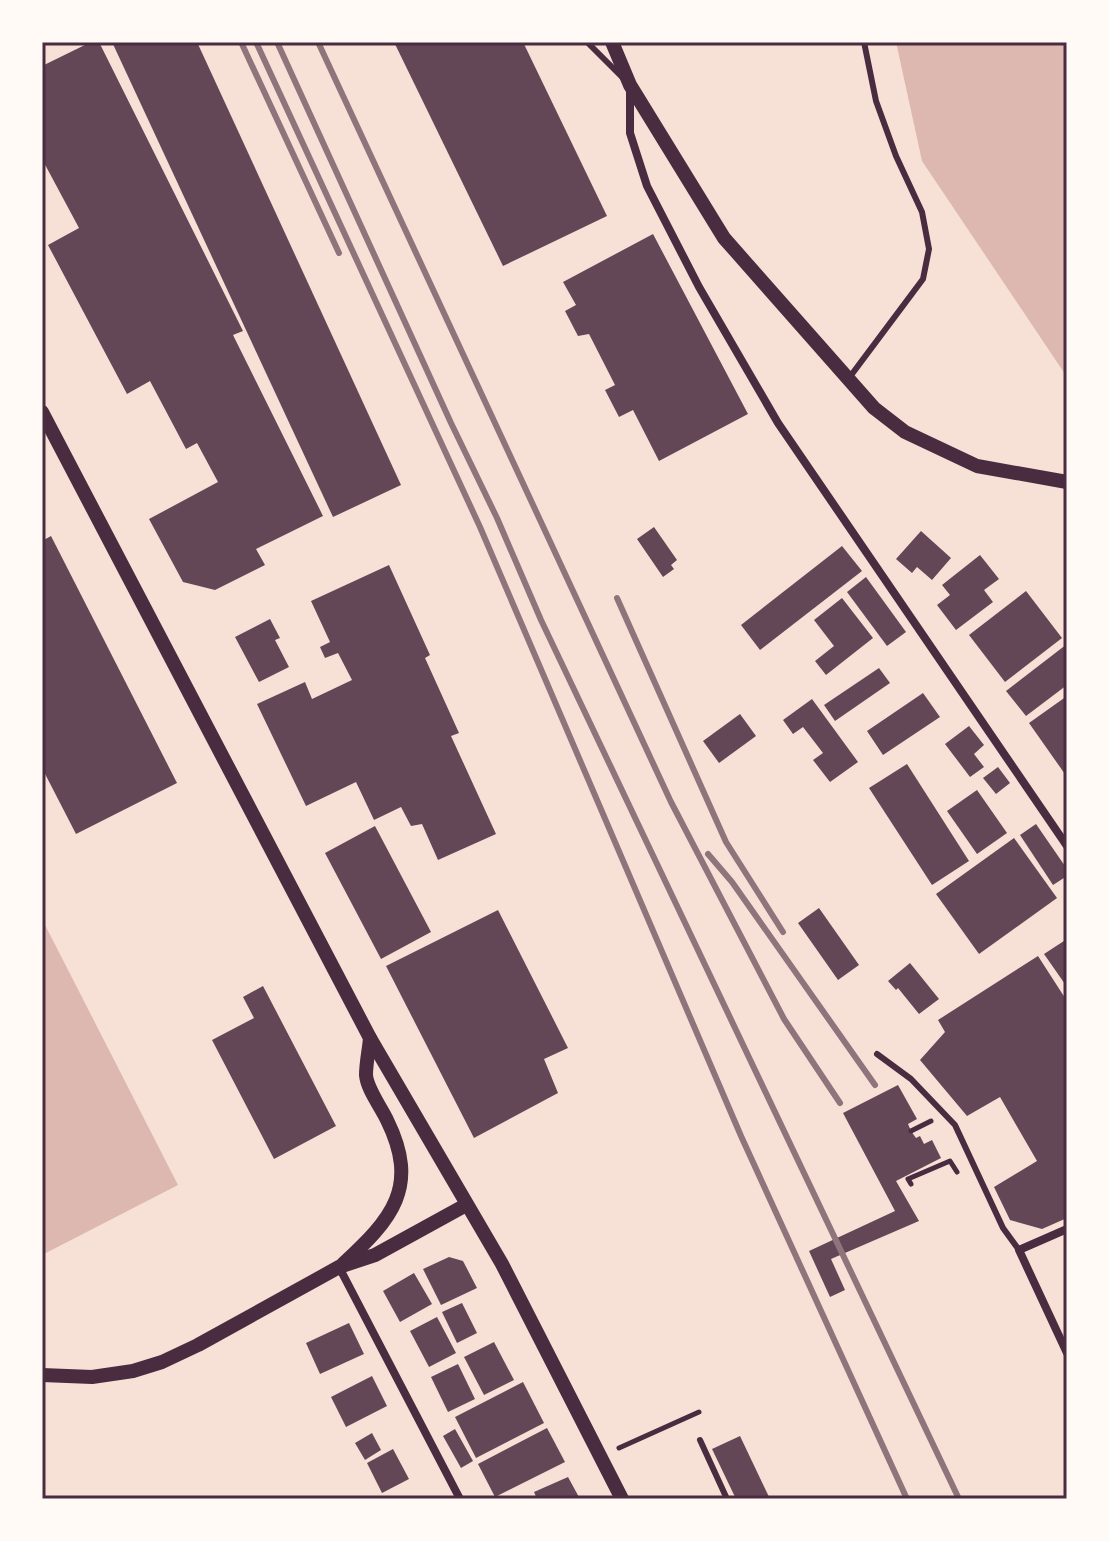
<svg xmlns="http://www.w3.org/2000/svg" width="1109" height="1541" font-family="'Source Sans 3',sans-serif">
<rect width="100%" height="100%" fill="#f7e1d7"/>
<!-- water -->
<g fill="#dcb8b0">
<path d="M896,42H1067V377L922,161Z"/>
<path d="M42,919L178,1185L42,1255Z"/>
</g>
<!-- building -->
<g fill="#644757">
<path d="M91,42H99L243,331L233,335L323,516L256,549L265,565L215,590L183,582L149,519L218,482L197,443L186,449L150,381L127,394L48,245L79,228L42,159V66Z"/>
<path d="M112,42H197L401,485L333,517Z"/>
<path d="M394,42H523L607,216L503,266Z"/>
<path d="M653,234L748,414L659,461L633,410L619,417L605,390L615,385L589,334L578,336L565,311L576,305L563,282Z"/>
<path d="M654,527L677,560L671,565L674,569L663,577L637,539Z"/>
<path d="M921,531L951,558L932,580L917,567L912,573L896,559Z"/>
<path d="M51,536L177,783L76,834L42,768V541Z"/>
<path d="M842,546L862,571L760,650L741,625Z"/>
<path d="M980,555L999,579L984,590L993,602L956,630L937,605L950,595L942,585Z"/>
<path d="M389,565L430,655L425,658L459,733L451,736L496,834L438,860L422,824L411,826L401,807L374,820L356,782L306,806L257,704L305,682L312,699L352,680L338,653L325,658L320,647L330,642L311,601Z"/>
<path d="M866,577L906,632L887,646L847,592Z"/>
<path d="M1026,591L1062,638L1005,682L969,635Z"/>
<path d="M842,598L873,638L826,675L815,661L834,646L814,620Z"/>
<path d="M270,619L280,638L275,640L289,667L259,682L235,637Z"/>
<path d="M1067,644V685L1026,716L1006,691Z"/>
<path d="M879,668L890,683L835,721L824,705Z"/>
<path d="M923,693L940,717L883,755L867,731Z"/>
<path d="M1067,696V777L1029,723Z"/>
<path d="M812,699L858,762L830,782L813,760L823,753L803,727L793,734L783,720Z"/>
<path d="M740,714L756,736L719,763L703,741Z"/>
<path d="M969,726L984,745L974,754L984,767L970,777L945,744Z"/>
<path d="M907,764L969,861L932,885L869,788Z"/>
<path d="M998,767L1010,783L996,794L983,778Z"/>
<path d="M977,790L1007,833L977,854L947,811Z"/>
<path d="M1036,824L1067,869V876L1053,885L1020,835Z"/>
<path d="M375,826L431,932L381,959L325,853Z"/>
<path d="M1014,838L1057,898L979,954L936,894Z"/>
<path d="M819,908L859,965L838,980L798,923Z"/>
<path d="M498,910L568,1048L544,1059L558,1093L474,1138L386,966Z"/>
<path d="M1067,939V987L1044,954Z"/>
<path d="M1038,956L1067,1001V1218L1042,1229L1010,1220L994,1187L1037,1161L1000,1097L967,1116L920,1060L945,1032L938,1020Z"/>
<path d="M910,963L939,999L919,1014L898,988L896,990L888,981Z"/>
<path d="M263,986L336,1126L274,1159L212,1040L254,1018L243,997Z"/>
<path d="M898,1085L917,1119L908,1124L911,1131L916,1138L920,1136L924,1144L932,1140L941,1158L896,1181L919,1221L831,1259L845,1290L830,1297L809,1251L895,1211L843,1113Z"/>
<path d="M449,1257L463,1261L477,1288L441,1305L423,1269Z"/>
<path d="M414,1273L432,1304L400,1322L383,1291Z"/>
<path d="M462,1303L477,1333L457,1343L442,1312Z"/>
<path d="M437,1317L456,1353L429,1367L410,1331Z"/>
<path d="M349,1323L364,1354L320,1374L306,1343Z"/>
<path d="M494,1342L514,1380L484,1395L464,1357Z"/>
<path d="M458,1364L475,1399L448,1412L431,1377Z"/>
<path d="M372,1376L387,1406L346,1427L331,1397Z"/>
<path d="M523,1382L544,1423L476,1458L455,1417Z"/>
<path d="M547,1428L565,1462L495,1497L478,1464Z"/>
<path d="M455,1429L473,1461L461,1468L443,1436Z"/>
<path d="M372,1433L381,1450L365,1460L355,1443Z"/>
<path d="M740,1436L770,1499H736L712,1449Z"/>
<path d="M393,1449L409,1479L382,1493L367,1463Z"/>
<path d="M568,1477L580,1499H537L534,1492Z"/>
</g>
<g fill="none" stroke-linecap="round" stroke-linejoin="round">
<!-- path -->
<g stroke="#4a2c40" stroke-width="5">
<path d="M911,1131L931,1121"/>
<path d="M911,1184L908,1179L950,1161L957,1172"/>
<path d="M619,1448L699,1412"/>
</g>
<!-- service -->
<g stroke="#4a2c40" stroke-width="6">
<path d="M587,42L622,77"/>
<path d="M849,378L923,279L929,249L922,212L896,156L876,101L864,42"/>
<path d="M877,1054L911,1079L955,1125L1003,1228L1019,1250"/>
<path d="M700,1440L727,1499"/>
</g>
<!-- minor -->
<g stroke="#4a2c40" stroke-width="8">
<path d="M630,90V133L647,186L699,287L778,423L1067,846"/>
<path d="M1067,1229L1019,1250L1067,1353"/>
<path d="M339,1267L460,1499"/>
</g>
<!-- tertiary -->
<g stroke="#4a2c40" stroke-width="14">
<path d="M612,42L630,85L724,238L874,408L905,432L977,466L1067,482"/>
<path d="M42,412L370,1038L502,1264L622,1499"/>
<path d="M343,1264C392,1219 420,1187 387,1120C381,1107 367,1089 366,1075C366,1063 369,1050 370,1038"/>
<path d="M42,1375L92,1377L133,1371L162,1362L198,1345L339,1267L375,1255L466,1205"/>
</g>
<!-- rail -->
<g stroke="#8f747c" stroke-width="6">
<path d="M241,42L339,253"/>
<path d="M256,42L480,527L741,1136L907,1499"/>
<path d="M277,42L451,423L497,518L541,620L959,1499"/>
<path d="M318,42L671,802L784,1019L840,1103"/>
<path d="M617,598L726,842L783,932"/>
<path d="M708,854L732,882L875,1085"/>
</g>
</g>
<!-- border -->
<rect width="1109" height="1541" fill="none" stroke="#fffaf5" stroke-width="88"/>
<rect x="44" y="44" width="1021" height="1453" fill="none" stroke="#4a2c40" stroke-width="3"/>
</svg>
